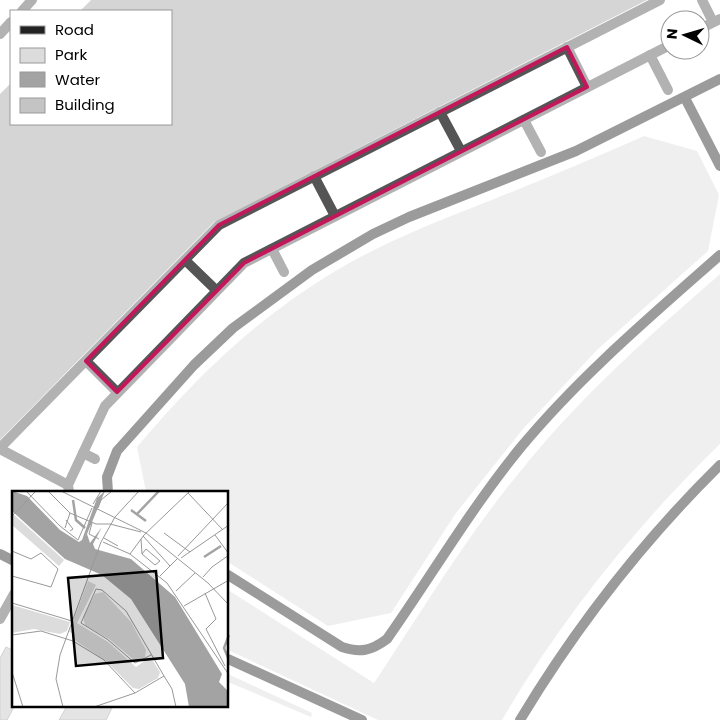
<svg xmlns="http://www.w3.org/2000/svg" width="720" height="720" font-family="Poppins,sans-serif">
<rect width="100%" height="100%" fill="#fff"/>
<!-- green -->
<g fill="#dcdcdc">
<path d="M644,136L697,151L719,195L708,251L597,350L523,429L456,513L391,613L328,626L228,562V492H146L137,447C194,379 256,319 332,273C383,242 438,221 494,199C544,179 595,158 644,136Z"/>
<path d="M720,274V444C636,526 561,619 502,720H378L228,650V590L374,683C422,611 467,535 523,468C581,396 650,335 720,274Z"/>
<path d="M228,674L312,713L311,717L228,682Z"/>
</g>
<!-- water -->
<path fill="#a3a3a3" d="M91,0H647L214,222L0,440V94L11,83V124H171V11H80Z"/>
<!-- building -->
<g fill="#c4c4c4" stroke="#999">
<path d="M6,647L14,651V707L7,720H0V658Z"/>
<path d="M67,706H113L106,720H59Z"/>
</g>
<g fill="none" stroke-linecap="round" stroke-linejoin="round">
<!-- street -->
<g stroke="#555" stroke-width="10">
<path d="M702,0L713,22"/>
<path d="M22,11L32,0"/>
<path d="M700,29L720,19"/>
<path d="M0,34L11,22"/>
<path d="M567,47L587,87"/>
<path d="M650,55L668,90"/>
<path d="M440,112L461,151"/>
<path d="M524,120L541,152"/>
<path d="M314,176L335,216"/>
<path d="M272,249L284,272"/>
<path d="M185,260L216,290"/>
<path d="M86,361L117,392"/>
<path d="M0,448L219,225L660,0"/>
<path d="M0,449L68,485"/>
<path d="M83,453L95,459"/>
<path d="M69,492L68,485L105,406L244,263L670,45"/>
<path d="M0,619L14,594"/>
</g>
<!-- secondary -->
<g stroke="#222" stroke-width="10">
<path d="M685,98L720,166"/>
<path d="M108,492L107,477L117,451L194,365L233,328L312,270L373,234L409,217L576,151L720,79"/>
<path d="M0,554L14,561"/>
<path d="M228,575L342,647C360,653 371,651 387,639C432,575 471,508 521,447C580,376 651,316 720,255"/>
<path d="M228,659L362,720"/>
<path d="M520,720C576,627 643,541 720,465"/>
</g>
</g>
<!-- marked area -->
<path d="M0 0H720V720H0ZM567,47L587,87L244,263L117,392L86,361L219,225Z" fill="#fff" fill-opacity=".55" fill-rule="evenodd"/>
<path fill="none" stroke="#c2185b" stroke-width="4" stroke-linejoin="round" d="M567,47L587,87L244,263L117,392L86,361L219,225Z"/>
<!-- overview -->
<g transform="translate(12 491)">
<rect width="216" height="216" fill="#fff"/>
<path d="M0,22L52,69L47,75L0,34ZM76,90L84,94L65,132L96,151L124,176L134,169L141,170L148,181L146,187L127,198L121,197L94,170L61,148V142L57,141ZM91,101L119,131L134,159L133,166L128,169L121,168L97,148L73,134L71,126L83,103ZM0,114L58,131L55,140L48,143L22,138L0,142Z" fill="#dcdcdc"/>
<path d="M0,0L15,5L48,39L67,51L70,49L85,7L93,0L75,43L78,52L90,36L81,53L83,58L119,68L163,106L210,183L207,191L216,200V216H177L173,193L119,108L90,84L53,68L0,20Z" fill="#a3a3a3"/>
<path fill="none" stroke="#a3a3a3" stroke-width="2.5" d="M61,9L64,29L73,37M119,19L134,30M125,23L147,0M192,66L209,55M217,144L212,157L217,169"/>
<path fill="none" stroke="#999" stroke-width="1" d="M14,0L48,35L66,49L80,17M36,0L58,22L84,33H98M49,0L134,42L196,92L217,114M176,2L211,39M81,13L89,0M86,17L89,9L100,0M0,25L24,0M103,26L127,0M54,29L61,38L58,40M80,32L77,43L87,48M98,33L129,41M53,37L58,22M152,42L178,61M203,44L217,63M131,45L158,75M92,47L106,55M129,48L130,63L143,74L148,70L134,58L130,63M91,51L118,63L155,92L217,184M0,60L19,68L29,62L46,78L39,96L0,85M118,63L132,44L178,0M166,65L217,11M169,67L217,34M148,85L165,68M191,86L200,76L217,64M164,100L183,82M193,102L204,128L194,138L213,175M0,112L60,130M172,115L217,89M0,144L29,140L61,150L92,169L123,202M139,164L123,172L95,148L69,132L84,98L90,99L114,120L152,185M0,181L11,216M51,216L44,188L48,164L89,51L103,26M82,216L123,202L152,185L160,198L164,216"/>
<path fill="#000" fill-opacity="0.15" stroke="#000" stroke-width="2.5" d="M144,80L151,167L64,175L56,87Z"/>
<rect width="216" height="216" fill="none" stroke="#000" stroke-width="2.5"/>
</g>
<!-- legend -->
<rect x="10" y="10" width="162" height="115" fill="#ffffff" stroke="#999999"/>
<rect x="20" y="26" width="25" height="8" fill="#222222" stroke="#999999"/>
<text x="55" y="35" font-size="15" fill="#000000">Road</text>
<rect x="20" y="48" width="25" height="15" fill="#dcdcdc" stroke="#999999"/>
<text x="55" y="60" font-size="15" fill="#000000">Park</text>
<rect x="20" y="72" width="25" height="15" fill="#a3a3a3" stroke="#999999"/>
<text x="55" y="85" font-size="15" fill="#000000">Water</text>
<rect x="20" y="98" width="25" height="15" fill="#c4c4c4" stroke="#999999"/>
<text x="55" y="110" font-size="15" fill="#000000">Building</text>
<!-- north arrow -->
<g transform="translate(685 35) rotate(275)"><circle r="24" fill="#ffffff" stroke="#999999"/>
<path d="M0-4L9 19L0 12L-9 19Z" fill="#000000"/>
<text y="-8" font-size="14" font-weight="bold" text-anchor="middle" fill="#000000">N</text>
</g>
</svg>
